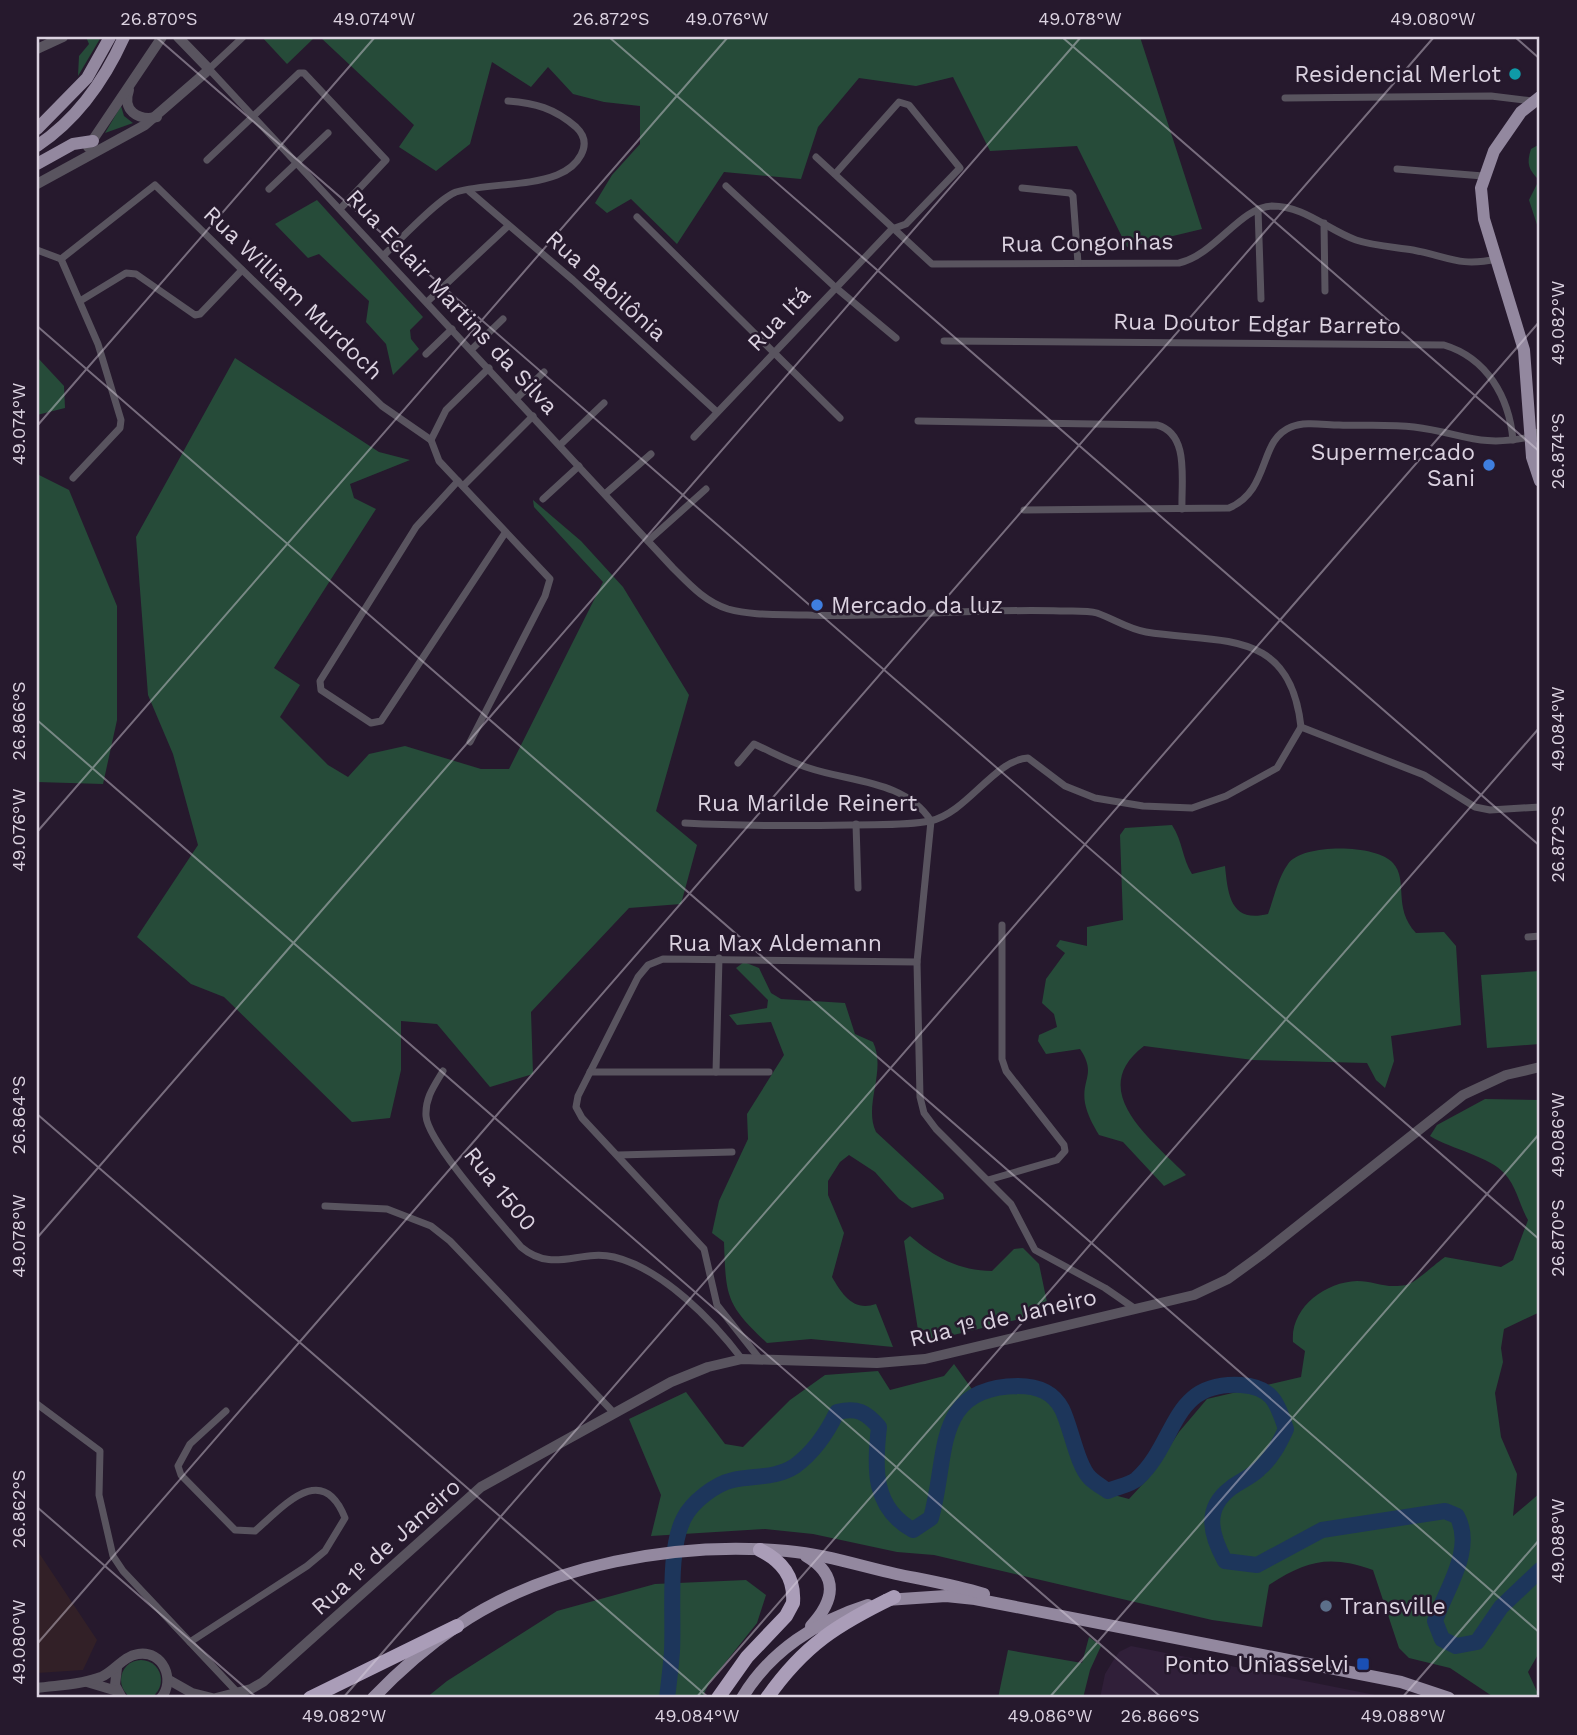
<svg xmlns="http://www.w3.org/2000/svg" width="1577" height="1735" font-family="'Work Sans',sans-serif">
<rect width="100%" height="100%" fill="#26192d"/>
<!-- industrial -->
<path fill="#322027" d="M37,1550L97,1640L83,1670L37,1673Z"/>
<!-- built -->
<path fill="#301f39" d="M1131,1646L1390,1698H1100L1105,1674L1113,1661L1119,1652Z"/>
<!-- green -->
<g fill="#264b39">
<path d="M86,37H101L78,76L79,56L89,44Z"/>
<path d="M262,37H315L287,64Z"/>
<path d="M320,37H1140L1202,229L1127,247L1077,146L990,151L953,77L916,86L859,78L818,127L801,179L724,172L677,244L631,199L607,213L595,203L612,175L640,144V106L604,102L573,94L548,67L531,87L492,62L470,144L436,171L399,147L414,125Z"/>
<path d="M121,106L124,116L133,123L105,133Z"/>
<path d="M1540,144V234L1529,200L1539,180C1529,170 1526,164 1531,149Z"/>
<path d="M317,200L423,317L410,330L411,339L419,349L393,375L386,344L366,322L369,301L319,254L308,258L275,224Z"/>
<path d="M37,357L64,386L65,408L37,415Z"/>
<path d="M235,358L379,452L410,460L350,484L354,498L376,509L274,668L300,685L280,717L328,765L348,777L369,754L405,746L481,769H509L603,582L534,507L533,500L581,541L623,587L689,695L656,811L697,845L681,904L629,908L531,1012L533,1074L490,1087L437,1024L401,1021V1070L390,1118L352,1122L224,997L191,984L137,937L198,845L173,754L148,695L136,537Z"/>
<path d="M37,474L69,490L117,606V720L103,784L37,782Z"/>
<path d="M1172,825C1183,842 1182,858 1192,874L1225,866C1228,896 1231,923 1268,914C1274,898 1278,878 1288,864C1302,843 1377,844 1393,863C1409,881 1392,907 1416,933L1444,932L1456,946L1461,1025L1391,1036L1394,1061L1385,1088L1376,1080L1367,1063L1253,1060L1144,1046C1085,1091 1152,1140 1186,1175L1164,1186L1123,1142L1099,1135C1093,1125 1087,1114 1085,1103C1081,1079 1097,1074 1080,1049L1046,1054L1038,1041L1039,1035L1057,1027L1054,1014L1042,1003L1046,979L1065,953L1056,946L1060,940L1087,946V927L1123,920L1120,835L1125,828Z"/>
<path d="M744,962L759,968L771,993L781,999L845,1003L855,1034L873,1042C887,1071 863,1105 876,1132L943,1194L944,1199L912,1208L899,1199L875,1172L849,1155L840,1162L828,1181V1195L844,1233L832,1277C842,1294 853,1312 876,1304L893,1347L811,1339L767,1343C725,1304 726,1296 724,1242L712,1233L719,1201L748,1139L747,1114L784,1055L771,1022L737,1025L729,1015L767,1008L768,1000L736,968Z"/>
<path d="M1540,971V1044L1487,1048L1481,975Z"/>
<path d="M1485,1099L1540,1100V1312L1504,1329L1501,1348L1503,1362L1495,1393L1501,1437L1517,1474L1513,1516L1540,1493V1651L1528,1672L1540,1698H1495L1450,1668L1409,1658L1399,1648L1373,1570C1330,1555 1307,1560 1269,1585L1262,1627L1212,1620L934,1555L897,1552L813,1534L765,1529L651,1536L661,1495L629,1419L686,1392L725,1444L743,1447L790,1400L825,1375L878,1371L890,1390L944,1376L954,1364L979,1399C1007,1382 1043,1385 1059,1415C1066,1427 1067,1443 1072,1456C1077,1468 1085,1479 1092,1489L1129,1499L1152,1474L1179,1432L1207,1399L1301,1377L1305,1351L1293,1342C1290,1308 1325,1282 1357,1281C1374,1281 1385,1289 1406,1285C1414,1284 1436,1263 1445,1257L1501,1267L1513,1260L1528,1220C1520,1206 1516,1186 1505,1174C1491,1157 1451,1149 1430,1136L1437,1125Z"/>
<path d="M910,1236C934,1257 960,1271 992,1271L1014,1249L1023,1248L1039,1264L1048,1307L1029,1317L920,1343L904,1241Z"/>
<path d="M746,1580L766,1595L757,1623L709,1683L702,1698H426L447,1681L557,1611L655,1584Z"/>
<path d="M1089,1637L1101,1646L1090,1670L1083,1698H998L1008,1650L1082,1663Z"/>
<circle cx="141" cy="1680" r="20"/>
</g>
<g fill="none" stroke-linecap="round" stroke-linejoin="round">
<!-- river -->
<path stroke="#1d365b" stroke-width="16" d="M667,1698C669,1682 671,1666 672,1651C674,1615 667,1550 684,1518C692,1502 715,1484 733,1480C754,1475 775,1479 795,1466C814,1452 827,1433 837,1412C857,1407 866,1412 879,1427C874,1469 873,1508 913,1530L931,1518C949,1455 932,1387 1018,1386C1038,1386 1053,1392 1062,1409C1071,1427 1077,1465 1090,1478C1095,1483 1102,1487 1108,1491C1117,1487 1130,1485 1137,1479C1178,1442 1170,1381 1241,1385C1272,1387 1277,1402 1286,1429C1279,1444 1272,1458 1259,1469C1251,1477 1240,1481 1231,1488C1203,1509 1211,1535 1225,1561L1257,1565L1322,1530L1445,1511L1457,1516C1475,1549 1446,1589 1435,1621L1442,1639L1456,1646L1477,1642L1501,1607L1540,1570"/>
<!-- minor -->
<g stroke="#59545f" stroke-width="7">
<path d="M243,37L209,69L673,568C689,584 705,602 728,609C753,616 780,614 807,615C891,618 976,608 1060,611C1071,611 1087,610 1097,613C1114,619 1128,629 1146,632C1221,644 1290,627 1301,727L1424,775L1475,807L1490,810L1540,807"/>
<path d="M1285,98L1491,96L1533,101"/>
<path d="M816,157L932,264L1179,263C1215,255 1240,207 1272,206C1304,206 1328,230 1356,240C1374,246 1394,247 1413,250C1449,257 1459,267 1497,259"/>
<path d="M207,160L299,73H304L386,160L340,209"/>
<path d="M1397,169L1483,176"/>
<path d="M726,186L835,287L896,338"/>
<path d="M1022,188L1070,193L1073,196L1078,263"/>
<path d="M269,189L328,133"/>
<path d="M469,191L573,280L716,411"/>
<path d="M1258,209L1261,299"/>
<path d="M637,217L840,418"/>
<path d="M1324,223L1325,291"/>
<path d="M37,250L61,259L98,344L121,420L120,428L73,478"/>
<path d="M384,255C399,241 439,198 456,192C488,183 526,187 557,175C577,167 595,145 576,127C554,108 535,103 508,101"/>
<path d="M61,259L155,185L382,406L431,440"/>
<path d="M80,301L126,273L136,274L195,315L200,314L242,270"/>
<path d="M427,302L508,226"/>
<path d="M944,341L1444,345C1487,358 1509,397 1513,440"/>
<path d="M472,349L503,319"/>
<path d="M426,354L452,329"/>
<path d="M517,398L544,372"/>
<path d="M918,421L1157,425C1190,434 1181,480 1182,509"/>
<path d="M694,437L892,229L906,224L960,168L909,105L899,102L835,174"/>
<path d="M431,440L439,461L550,579L545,596L470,742"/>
<path d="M431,440L446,410L489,368"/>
<path d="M560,445L604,403"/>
<path d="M458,481L416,527L320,681L321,690L371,723L381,721L505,533"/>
<path d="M463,486L533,416"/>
<path d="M605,494L651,454"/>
<path d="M543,499L579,466"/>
<path d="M1024,510L1229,508C1271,490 1258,440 1291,427C1305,421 1325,425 1339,425C1364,426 1390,424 1414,427C1463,433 1478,448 1530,437"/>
<path d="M648,541L706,489"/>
<path d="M738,763L754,744C772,752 790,762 809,768C850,782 905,780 931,821"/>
<path d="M931,821L917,962L920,1097L924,1113L936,1129L1011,1204L1035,1250L1105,1288L1134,1308"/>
<path d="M685,823C740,826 795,826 850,825C876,824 905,826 930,821C967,813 994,760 1028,758L1065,786L1095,798L1143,806L1192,808L1226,796L1277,768L1301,727"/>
<path d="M856,824L858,888"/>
<path d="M1528,937L1540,936"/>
<path d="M443,1071C434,1086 425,1098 426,1116C428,1143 501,1223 521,1247C553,1274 579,1249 614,1257C663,1269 713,1321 742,1359"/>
<path d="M590,1072H769"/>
<path d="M716,1072L719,958"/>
<path d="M618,1155L732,1152"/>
<path d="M988,1180L1057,1160L1065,1151L1064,1145L1006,1071L1002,1059V925"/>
<path d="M325,1206L387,1209L431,1226L450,1241L614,1413"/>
<path d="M759,1358L717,1305L704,1249L582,1118L576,1107L578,1096L638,977L648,965L663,959L917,962"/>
<path d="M37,1404L100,1451L99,1495L113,1556L123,1571L238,1693"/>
<path d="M190,1642L307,1566L325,1551L345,1518C322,1460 283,1507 255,1531L235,1530L181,1475L178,1466L190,1444L226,1411"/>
</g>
<!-- tertiary -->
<g stroke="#59545f" stroke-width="10">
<path d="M37,49L63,37"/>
<path d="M129,90C122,110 137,121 157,117"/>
<path d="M88,147L162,37"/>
<path d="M37,184L145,125L205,73L209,69L178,37"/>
<path d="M1530,437L1540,433"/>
<path d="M117,1668L115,1685L122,1698"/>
<path d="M169,1680L192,1693L212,1698"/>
<path d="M87,1682L117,1691"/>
<path d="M37,1688C58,1685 81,1685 101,1677C115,1671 123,1656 138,1654C163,1650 176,1680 161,1698"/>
<path d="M216,1698L251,1689L263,1682L481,1487L671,1382L708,1367L742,1359L877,1363L925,1359L1194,1295L1228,1279L1261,1255L1463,1095L1506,1075L1540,1067"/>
</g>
<!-- primary -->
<g stroke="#93889f" stroke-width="12">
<path d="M1540,97L1521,112L1494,151L1481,188L1484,219L1524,350L1532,457L1540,481"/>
<path d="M37,129L87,78L110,37"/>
<path d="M37,146C76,120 105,79 124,37"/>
<path d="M37,164L73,144L93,141"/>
<path d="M806,1556C840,1576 834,1601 811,1626"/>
<path d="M886,1600L946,1596L975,1599L1401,1682L1449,1698"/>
<path d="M373,1698C398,1672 426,1647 457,1626C548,1564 678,1541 787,1551C824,1554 860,1566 896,1574C925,1580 955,1585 984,1594"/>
<path d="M742,1698C770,1651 817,1621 868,1605"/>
</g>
<!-- motorway -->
<g stroke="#aa9db8" stroke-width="14">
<path d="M310,1698L457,1626"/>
<path d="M718,1698L747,1657L786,1616L793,1603C795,1577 782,1561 760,1550"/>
<path d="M767,1698C804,1645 838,1624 894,1597"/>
</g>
</g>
<!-- ticks -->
<path fill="none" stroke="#dbd2e0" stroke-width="2" stroke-opacity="0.45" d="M156,37L1540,1240M609,37L1540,846M1062,37L1540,452M1515,37L1540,59M37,326L1540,1633M37,426L375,37M37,720L1162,1698M37,832L728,37M37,1114L709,1698M37,1238L1081,37M37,1507L257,1698M37,1644L1434,37M343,1698L1540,321M696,1698L1540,727M1049,1698L1540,1133M1402,1698L1540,1539"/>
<!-- markers -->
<circle fill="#0f9aa8" stroke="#26192d" stroke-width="2.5" cx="1515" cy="74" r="7"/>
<g fill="#3f7fe0" stroke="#26192d" stroke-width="2.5">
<circle cx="1489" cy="465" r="7"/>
<circle cx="817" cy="605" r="7"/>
</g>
<circle fill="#5c6f8a" stroke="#26192d" stroke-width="2.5" cx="1326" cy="1606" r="7"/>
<rect fill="#1a4fb4" stroke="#26192d" stroke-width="2.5" x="1356" y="1657" width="14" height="14" rx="3.5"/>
<g text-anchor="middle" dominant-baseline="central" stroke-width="5" stroke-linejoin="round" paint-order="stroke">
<!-- poi labels -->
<g font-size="23" fill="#dbd2e0" stroke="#26192d" text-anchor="end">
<text x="1501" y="74">Residencial Merlot</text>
<text x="1475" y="452">Supermercado<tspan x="1475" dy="26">Sani</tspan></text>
<text x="831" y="605" text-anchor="start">Mercado da luz</text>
<text x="1340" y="1606" text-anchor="start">Transville</text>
<text x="1349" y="1664">Ponto Uniasselvi</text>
</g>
<!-- street labels -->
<g font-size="23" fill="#dbd2e0" stroke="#26192d">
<text transform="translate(1087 243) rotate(-1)">Rua Congonhas</text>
<text transform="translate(606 286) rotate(42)">Rua Babilônia</text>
<text transform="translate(293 293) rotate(44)">Rua William Murdoch</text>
<text transform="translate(452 302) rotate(47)">Rua Eclair Martins da Silva</text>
<text transform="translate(779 319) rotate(-46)">Rua Itá</text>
<text transform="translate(1257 324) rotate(1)">Rua Doutor Edgar Barreto</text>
<text x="807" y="803">Rua Marilde Reinert</text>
<text x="775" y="943">Rua Max Aldemann</text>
<text transform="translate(500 1189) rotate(51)">Rua 1500</text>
<text transform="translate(1003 1318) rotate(-13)">Rua 1º de Janeiro</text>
<text transform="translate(386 1547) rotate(-42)">Rua 1º de Janeiro</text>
</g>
</g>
<!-- border -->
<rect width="1577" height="1735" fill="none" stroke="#26192d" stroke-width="77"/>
<rect x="38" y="38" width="1500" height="1658" fill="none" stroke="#dbd2e0" stroke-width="2.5"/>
<g font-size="18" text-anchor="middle" fill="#dbd2e0">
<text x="159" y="25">26.870°S</text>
<text x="374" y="25">49.074°W</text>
<text x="611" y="25">26.872°S</text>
<text x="727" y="25">49.076°W</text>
<text x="1080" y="25">49.078°W</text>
<text x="1433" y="25">49.080°W</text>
<text transform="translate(1558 323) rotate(-90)" y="6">49.082°W</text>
<text transform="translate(19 424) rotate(-90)" y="6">49.074°W</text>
<text transform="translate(1558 451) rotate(-90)" y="6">26.874°S</text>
<text transform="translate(19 721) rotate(-90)" y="6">26.866°S</text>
<text transform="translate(1558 729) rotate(-90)" y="6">49.084°W</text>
<text transform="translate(19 830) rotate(-90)" y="6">49.076°W</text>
<text transform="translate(1558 844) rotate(-90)" y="6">26.872°S</text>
<text transform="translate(19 1115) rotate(-90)" y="6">26.864°S</text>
<text transform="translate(1558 1135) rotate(-90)" y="6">49.086°W</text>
<text transform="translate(19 1236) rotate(-90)" y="6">49.078°W</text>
<text transform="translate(1558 1238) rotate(-90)" y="6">26.870°S</text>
<text transform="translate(19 1509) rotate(-90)" y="6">26.862°S</text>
<text transform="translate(1558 1541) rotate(-90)" y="6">49.088°W</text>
<text transform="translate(19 1642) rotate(-90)" y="6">49.080°W</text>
<text x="344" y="1722">49.082°W</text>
<text x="697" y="1722">49.084°W</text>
<text x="1050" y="1722">49.086°W</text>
<text x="1160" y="1722">26.866°S</text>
<text x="1403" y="1722">49.088°W</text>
</g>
</svg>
